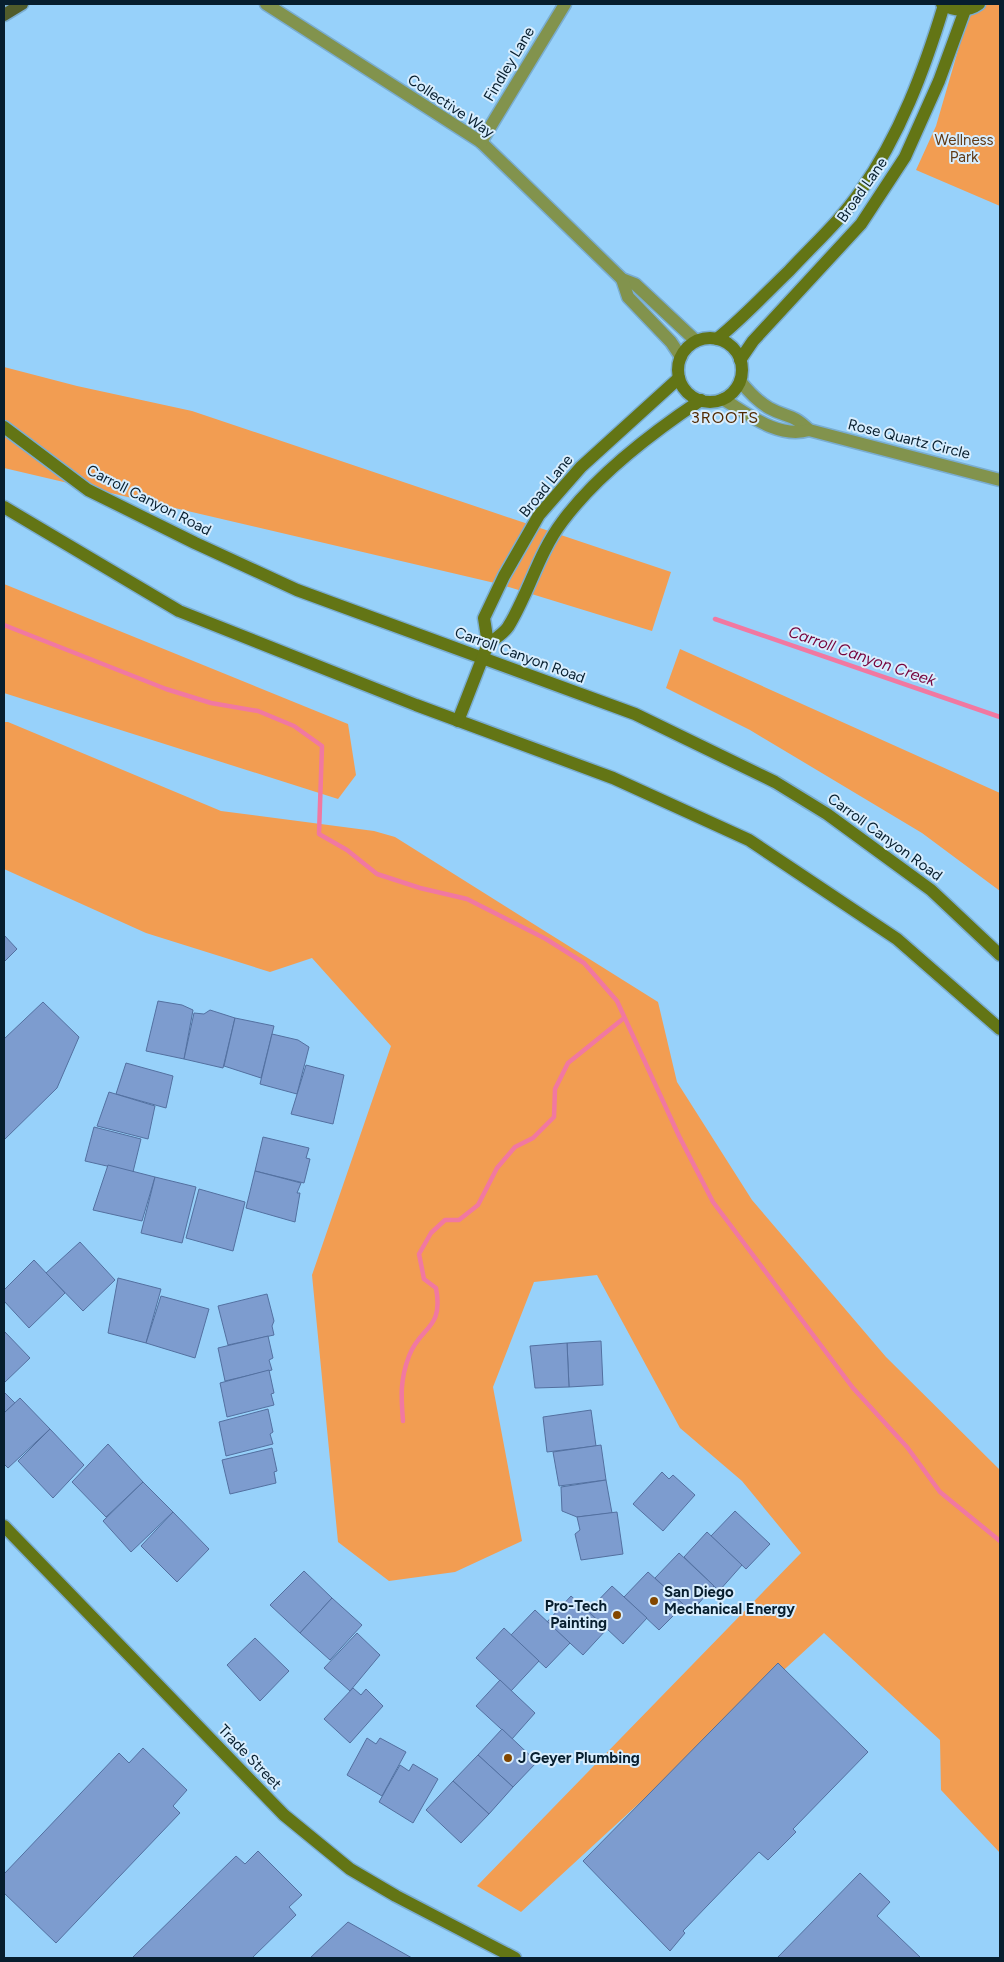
<svg xmlns="http://www.w3.org/2000/svg" width="1004" height="1962" font-family="Figtree,sans-serif">
<rect width="100%" height="100%" fill="#97d1fa"/>
<!-- green -->
<g fill="#f29d52">
<path d="M982,4H1000V206L916,170L936,126L968,16Z"/>
<path d="M4,367L77,386L192,411L671,572L652,631L499,584L4,468Z"/>
<path d="M4,584L348,724L356,775L338,799L4,693Z"/>
<path d="M680,649L1000,793V891L922,833L750,730L666,688Z"/>
<path d="M4,722H8L221,811L374,831L395,837L658,1002L677,1082L752,1200L886,1357L1000,1470V1853L941,1790L940,1740L824,1633L521,1912L477,1886L801,1553L742,1481L680,1428L597,1275L534,1282L493,1387L522,1541L455,1572L389,1581L338,1542L312,1275L391,1046L312,958L270,972L146,933L4,869Z"/>
</g>
<g fill="none" stroke-linecap="round" stroke-linejoin="round">
<!-- stream -->
<g stroke="#f178a1" stroke-width="4.5">
<path d="M715,619L1000,717"/>
<path d="M4,625L166,689L211,703L258,711L294,726L322,746L319,834L347,850L377,874L420,888L467,899L546,939L584,963L617,1001L679,1136L713,1202L853,1388L907,1447L940,1492L1000,1541"/>
<path d="M403,1421C401,1396 400,1380 409,1356C420,1326 444,1330 436,1288L424,1279L419,1254L431,1233L445,1220H459L478,1205L497,1168L515,1147L533,1138L554,1117L555,1089L568,1063L624,1018"/>
</g>
</g>
<!-- building -->
<g fill="#7d9ccf" stroke="#5370a0">
<path d="M4,935L17,949L4,962Z"/>
<path d="M158,1001L182,1005L193,1010L184,1059L146,1051Z"/>
<path d="M43,1002L79,1037L57,1088L4,1140V1039Z"/>
<path d="M210,1010L235,1018L223,1068L184,1059L194,1013L204,1014Z"/>
<path d="M235,1018L274,1026L261,1078L224,1066Z"/>
<path d="M272,1034L298,1040L309,1047L297,1094L260,1084Z"/>
<path d="M126,1063L173,1076L166,1108L116,1094Z"/>
<path d="M306,1065L344,1075L333,1124L291,1114Z"/>
<path d="M109,1092L155,1106L148,1139L97,1126Z"/>
<path d="M94,1127L141,1139L133,1172L85,1161Z"/>
<path d="M263,1137L309,1148L306,1158L310,1159L304,1183L255,1171Z"/>
<path d="M108,1165L155,1177L142,1221L93,1210Z"/>
<path d="M255,1171L301,1183L297,1193H300L295,1222L246,1208Z"/>
<path d="M155,1177L196,1187L182,1243L141,1233Z"/>
<path d="M199,1189L245,1202L233,1251L186,1238Z"/>
<path d="M80,1242L115,1280L83,1311L46,1273Z"/>
<path d="M34,1260L65,1293L29,1328L4,1301V1290Z"/>
<path d="M118,1278L161,1289L146,1343L108,1333Z"/>
<path d="M267,1294L274,1321L272,1326L274,1335L228,1345L218,1306Z"/>
<path d="M161,1296L209,1309L195,1358L146,1343Z"/>
<path d="M4,1331L30,1358L4,1383Z"/>
<path d="M268,1336L273,1358L269,1360L272,1370L225,1381L218,1348Z"/>
<path d="M601,1341L603,1385L569,1387L567,1343Z"/>
<path d="M567,1343L569,1387L535,1388L530,1346Z"/>
<path d="M269,1370L274,1393L271,1394L274,1405L227,1417L220,1383Z"/>
<path d="M4,1392L15,1403L4,1413Z"/>
<path d="M20,1398L50,1429L8,1468L4,1464V1413Z"/>
<path d="M268,1409L273,1432L270,1434L273,1444L226,1456L219,1422Z"/>
<path d="M591,1410L596,1446L547,1452L543,1417Z"/>
<path d="M50,1429L84,1465L53,1498L18,1461Z"/>
<path d="M108,1444L143,1482L106,1517L72,1482Z"/>
<path d="M601,1445L606,1480L559,1486L553,1452Z"/>
<path d="M272,1448L277,1471L274,1472L276,1483L230,1494L222,1460Z"/>
<path d="M662,1472L669,1479L673,1475L695,1495L663,1531L633,1504Z"/>
<path d="M606,1480L612,1513L577,1517L562,1511L561,1487Z"/>
<path d="M143,1482L173,1512L131,1552L103,1521Z"/>
<path d="M735,1511L770,1544L746,1569L711,1536Z"/>
<path d="M173,1512L209,1549L177,1582L141,1546Z"/>
<path d="M617,1512L623,1554L581,1560L575,1534L580,1530L577,1517Z"/>
<path d="M707,1532L742,1565L719,1591L684,1557Z"/>
<path d="M679,1553L714,1586L691,1612L655,1578Z"/>
<path d="M304,1571L332,1598L300,1633L270,1605Z"/>
<path d="M648,1572L684,1605L659,1630L624,1597Z"/>
<path d="M612,1586L647,1618L623,1644L588,1611Z"/>
<path d="M571,1596L607,1629L583,1655L547,1622Z"/>
<path d="M332,1598L362,1625L330,1660L300,1633Z"/>
<path d="M535,1610L570,1643L546,1668L511,1635Z"/>
<path d="M504,1628L539,1661L511,1691L476,1658Z"/>
<path d="M357,1633L380,1655L350,1691L324,1668Z"/>
<path d="M255,1638L289,1671L260,1701L227,1665Z"/>
<path d="M778,1663L868,1752L793,1829L796,1832L768,1860L759,1852L683,1931L685,1933L670,1951L583,1861Z"/>
<path d="M500,1680L535,1713L512,1739L476,1706Z"/>
<path d="M353,1688L361,1695L366,1689L383,1706L350,1743L324,1719Z"/>
<path d="M502,1729L537,1762L513,1787L478,1755Z"/>
<path d="M367,1738L376,1744L380,1738L406,1752L382,1796L347,1775Z"/>
<path d="M143,1748L187,1790L173,1806L180,1813L56,1943L4,1893V1874L119,1753L129,1763Z"/>
<path d="M478,1755L513,1787L489,1814L453,1781Z"/>
<path d="M413,1764L438,1779L413,1823L379,1802L400,1765L409,1771Z"/>
<path d="M453,1781L489,1814L461,1843L426,1810Z"/>
<path d="M258,1851L302,1895L289,1907L296,1915L252,1958H132L236,1856L245,1864Z"/>
<path d="M860,1873L890,1902L877,1916L921,1958H777Z"/>
<path d="M348,1922L412,1958H310Z"/>
</g>
<g fill="none" stroke-linecap="round" stroke-linejoin="round">
<!-- street casing -->
<g stroke="#7aadd1" stroke-width="15">
<g id="street">
<path d="M266,4L481,142L622,279L635,284L696,341"/>
<path d="M481,142L565,4"/>
<path d="M622,279L628,297L671,342L681,357"/>
<path d="M740,381C748,391 757,401 769,408C787,418 792,413 809,430"/>
<path d="M723,399C748,414 778,439 809,430L1000,480"/>
</g>
</g>
<!-- secondary casing -->
<g stroke="#7aadd1" stroke-width="15">
<g id="secondary">
<path d="M942,4C954,11 968,12 979,4"/>
<circle cx="710" cy="370" r="32"/>
<path d="M717,339C743,318 765,294 789,271C813,245 840,221 860,192C900,135 924,71 944,5"/>
<path d="M740,360L753,341L861,224L905,157L939,81L965,10"/>
<path d="M4,427L88,490L195,543L297,590L635,714L775,782L827,814L931,890L1000,955"/>
<path d="M4,507L179,611L416,705L613,778L749,840L897,939L1000,1029"/>
<path d="M488,644C495,639 504,633 508,627C529,593 538,554 562,522C596,476 653,432 701,400"/>
<path d="M458,721L488,644L484,618L504,576L539,515L581,467L679,378"/>
<path d="M4,1526L284,1815L350,1869L396,1896L515,1958"/>
</g>
</g>
<!-- primary casing -->
<g stroke="#7aadd1" stroke-width="15">
<path id="primary" d="M4,15L22,4"/>
</g>
<!-- street -->
<use href="#street" stroke="#82934d" stroke-width="12"/>
<!-- secondary -->
<use href="#secondary" stroke="#637515" stroke-width="12"/>
<!-- primary -->
<use href="#primary" stroke="#515c2b" stroke-width="12"/>
</g>
<!-- markers -->
<g fill="#834700" stroke="#d7edfe" stroke-width="2">
<circle cx="654" cy="1601" r="5"/>
<circle cx="617" cy="1615" r="5"/>
<circle cx="508" cy="1758" r="5"/>
</g>
<g text-anchor="middle" dominant-baseline="central" stroke-width="4" stroke-linejoin="round" paint-order="stroke">
<!-- street labels -->
<g font-size="15" fill="#071e2e" stroke="#d7edfe">
<text transform="translate(509 64) rotate(-59)">Findley Lane</text>
<text transform="translate(451 106) rotate(34)">Collective Way</text>
<text transform="translate(862 190) rotate(-55)">Broad Lane</text>
<text transform="translate(909 439) rotate(14)">Rose Quartz Circle</text>
<text transform="translate(546 486) rotate(-51)">Broad Lane</text>
<text transform="translate(149 500) rotate(27)">Carroll Canyon Road</text>
<text transform="translate(520 655) rotate(20)">Carroll Canyon Road</text>
<text transform="translate(885 837) rotate(36)">Carroll Canyon Road</text>
<text transform="translate(250 1757) rotate(46)">Trade Street</text>
</g>
<!-- park labels -->
<g font-size="15" fill="#613a16" stroke="#d7edfe">
<text x="964" y="140">Wellness<tspan x="964" dy="17">Park</tspan></text>
</g>
<!-- poi labels -->
<g font-size="15" font-weight="bold" fill="#071e2e" stroke="#d7edfe" text-anchor="start">
<text x="664" y="1592">San Diego<tspan x="664" dy="17">Mechanical Energy</tspan></text>
<text x="607" y="1606" text-anchor="end">Pro-Tech<tspan x="607" dy="17">Painting</tspan></text>
<text x="518" y="1758">J Geyer Plumbing</text>
</g>
<!-- neighbourhood labels -->
<g font-size="16" letter-spacing="1" fill="#522900" stroke="#d7edfe">
<text x="725" y="417">3ROOTS</text>
</g>
<!-- water labels -->
<g font-size="16" font-style="italic" fill="#77043d" stroke="#d7edfe">
<text transform="translate(862 656) rotate(19)">Carroll Canyon Creek</text>
</g>
</g>
<!-- border -->
<rect width="1004" height="1962" fill="none" stroke="#071e2e" stroke-width="10"/>
</svg>
